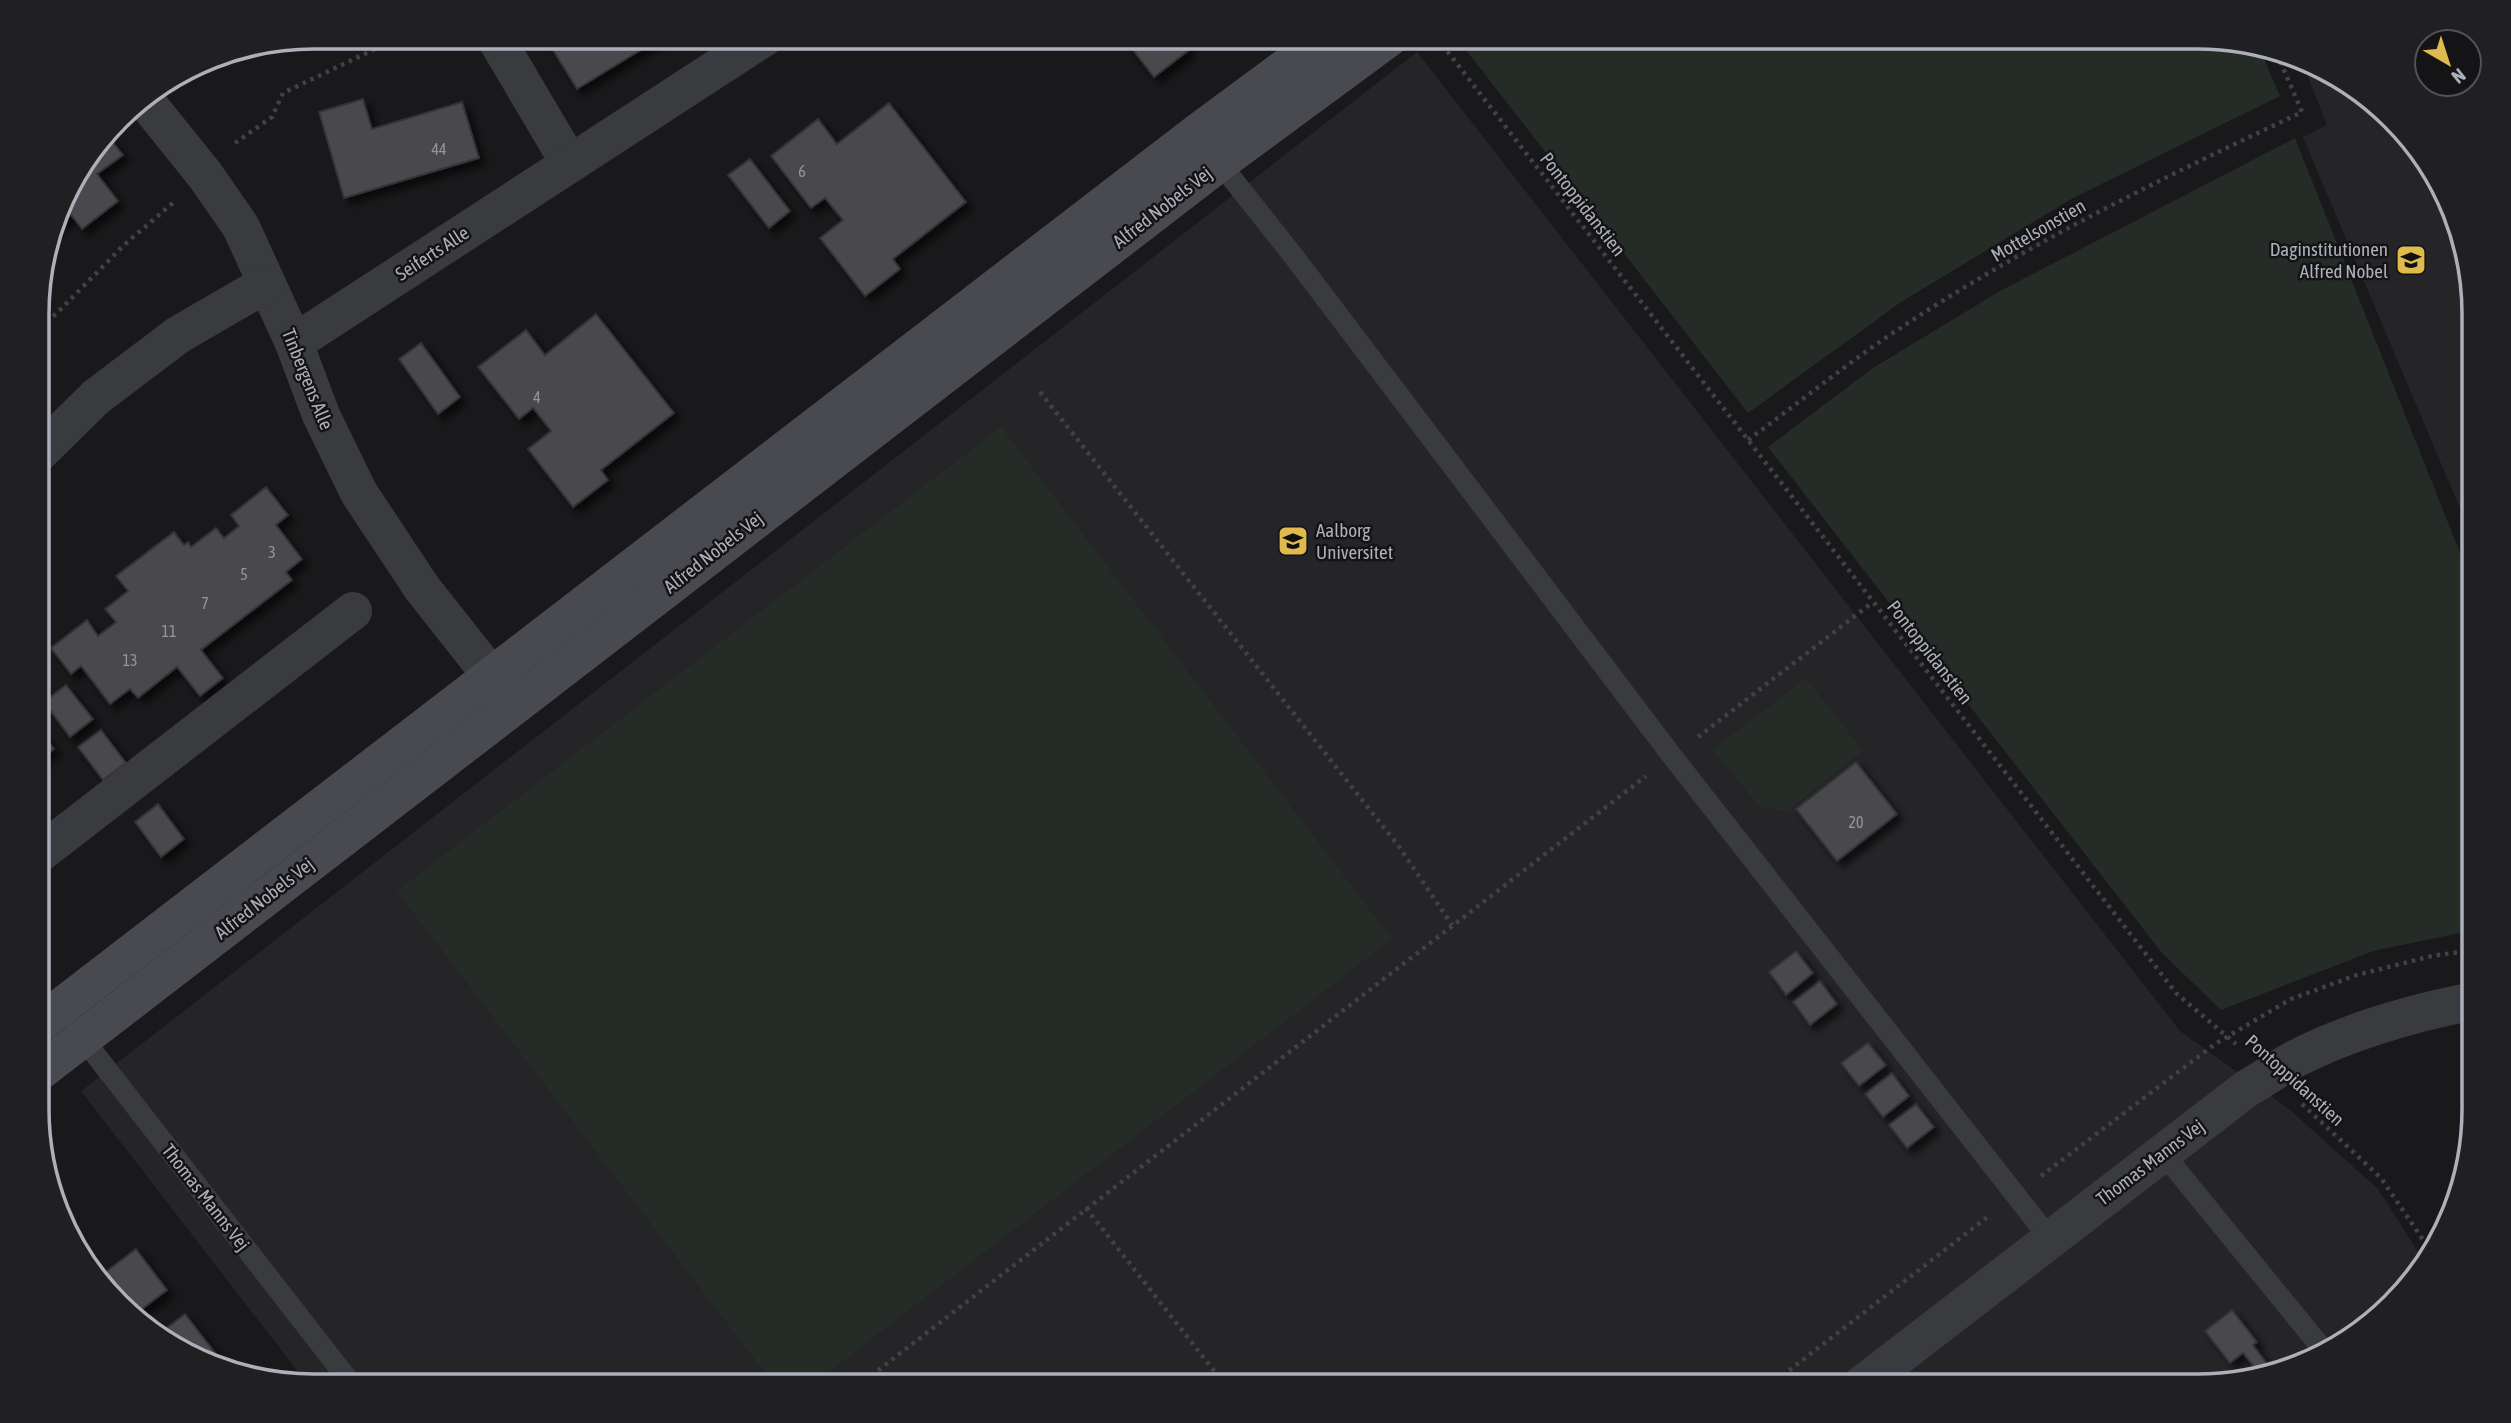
<svg xmlns="http://www.w3.org/2000/svg" width="2511" height="1423" font-family="'Asap Condensed',sans-serif">
<defs>
<filter id="shadow"><feDropShadow dx="6" dy="6" stdDeviation="3.5" flood-color="#0009"/></filter>
</defs>
<rect width="100%" height="100%" fill="#19191b"/>
<!-- built -->
<g fill="#252528">
<path d="M1417,52L2180,1031L2289,1109L2378,1189L2424,1261L2351,1340L2286,1372L2215,1386H309L81,1091Z"/>
<path d="M2301,59L2335,74L2428,160L2460,225L2474,295V500L2459,506L2303,137L2327,125Z"/>
</g>
<!-- green -->
<g fill="#252c27">
<path d="M1456,37H2197L2258,45L2280,96L2073,198L1901,302L1748,413Z"/>
<path d="M2295,138L2474,588V930L2373,951L2221,1010L2162,953L1768,447L1873,368L2000,291Z"/>
<path d="M1001,427L1392,939L810,1386H775L397,891Z"/>
<path d="M1806,678L1863,751L1787,811L1760,807L1713,750Z"/>
</g>
<!-- building -->
<g fill="#48494d" stroke="#343337" stroke-width="2" filter="url(#shadow)">
<path d="M545,37H662L577,89Z"/>
<path d="M1123,37H1186L1182,40L1189,50L1154,77Z"/>
<path d="M363,99L372,129L462,102L479,158L344,198L319,112Z"/>
<path d="M889,103L966,202L893,259L900,269L865,296L820,238L843,220L825,198L811,208L771,156L818,119L837,144Z"/>
<path d="M108,136L123,155L97,174L118,201L82,229L71,215L54,228L66,191Z"/>
<path d="M750,159L790,211L769,228L728,175Z"/>
<path d="M596,314L674,413L601,470L608,480L573,507L528,449L551,431L533,408L519,419L478,367L526,330L545,355Z"/>
<path d="M421,343L460,397L438,414L399,359Z"/>
<path d="M266,487L288,515L276,525L302,559L286,572L292,580L201,650L223,678L200,696L177,667L138,698L130,689L110,704L81,666L71,674L51,648L87,620L98,636L116,622L105,609L128,591L116,576L174,532L184,545L188,542L191,547L216,528L224,538L239,526L231,515Z"/>
<path d="M66,685L93,719L70,737L44,702Z"/>
<path d="M39,729L54,749L39,761Z"/>
<path d="M101,730L126,763L103,780L78,747Z"/>
<path d="M1856,762L1897,814L1837,861L1796,809Z"/>
<path d="M158,804L184,839L161,857L135,822Z"/>
<path d="M1796,951L1813,973L1786,995L1769,972Z"/>
<path d="M1820,981L1837,1004L1810,1025L1793,1002Z"/>
<path d="M1868,1043L1886,1065L1859,1086L1841,1063Z"/>
<path d="M1892,1073L1909,1096L1883,1117L1865,1094Z"/>
<path d="M1916,1104L1934,1127L1907,1148L1889,1125Z"/>
<path d="M136,1249L167,1290L137,1313L99,1277Z"/>
<path d="M2232,1310L2257,1342L2253,1345L2275,1374L2261,1376L2243,1353L2230,1363L2205,1331Z"/>
<path d="M185,1314L229,1371L176,1349L159,1334Z"/>
<path d="M2056,1374L2065,1386H2041Z"/>
</g>
<g fill="none" stroke-linecap="round" stroke-linejoin="round">
<!-- path -->
<g stroke="#404246" stroke-width="4.5" stroke-dasharray="3.5 5" stroke-linecap="butt">
<path d="M1437,38L2176,993L2236,1044"/>
<path d="M235,143L272,117L283,93L400,37"/>
<path d="M39,326L56,314L124,245L174,202"/>
<path d="M1040,392L1400,848L1452,925"/>
<path d="M1748,440C1789,410 1829,378 1871,348C2006,254 2154,182 2302,112L2275,49"/>
<path d="M1698,737L1873,602"/>
<path d="M2302,1104L2381,1178L2432,1253"/>
<path d="M2041,1176L2215,1044L2291,999L2357,975L2432,956L2474,950"/>
<path d="M1086,1208L1226,1386"/>
<path d="M858,1386L1646,776"/>
<path d="M1769,1386L1990,1215"/>
</g>
<!-- lane -->
<g stroke="#3a3b3f" stroke-width="21">
<path d="M1215,157L1295,258L1672,756L2050,1239"/>
<path d="M77,1031L353,1386"/>
<path d="M2162,1152L2325,1352"/>
</g>
<!-- street -->
<g stroke="#3a3b3f" stroke-width="38">
<path d="M495,37L570,164"/>
<path d="M143,98L205,175L241,227L294,343L321,415L359,493L422,588L512,702"/>
<path d="M294,343L765,37"/>
<path d="M39,453L96,397L178,335L266,284"/>
<path d="M39,854L353,611"/>
<path d="M1860,1386L2246,1089C2262,1080 2277,1069 2293,1060C2349,1031 2412,1013 2474,1001"/>
</g>
<!-- secondary -->
<g stroke="#494a4f" stroke-width="38">
<path d="M39,1024L1197,133L1327,37"/>
<path d="M39,1072L1219,163L1390,37"/>
</g>
</g>
<!-- icons -->
<defs>
<g id="school-square" transform="scale(1.575)"><rect x="-9" y="-9" width="18" height="18" rx="4" fill="#dfba4d" stroke="#141416"/><path d="M0-5L7-2L0 1L-7-2ZM-4 1L0 2.5L4 1V4Q0 6-4 4Z" fill="#111"/></g>
<g id="university-square" transform="scale(1.575)"><rect x="-9" y="-9" width="18" height="18" rx="4" fill="#dfba4d" stroke="#141416"/><path d="M0-5L7-2L0 1L-7-2ZM-4 1L0 2.5L4 1V4Q0 6-4 4Z" fill="#111"/></g>
</defs>
<g fill-rule="evenodd">
<use href="#school-square" x="2411" y="260"/>
<use href="#university-square" x="1293" y="541"/>
</g>
<g text-anchor="middle" dominant-baseline="central" stroke-width="5" stroke-linejoin="round" paint-order="stroke">
<!-- number labels -->
<g font-size="16" fill="#94969e">
<text x="439" y="149">44</text>
<text x="802" y="171">6</text>
<text x="537" y="397">4</text>
<text x="272" y="552">3</text>
<text x="244" y="574">5</text>
<text x="205" y="603">7</text>
<text x="169" y="631">11</text>
<text x="130" y="660">13</text>
<text x="1856" y="822">20</text>
</g>
<!-- street labels -->
<g font-size="19" fill="#adafb9" stroke="#141416">
<text transform="translate(1583 204) rotate(52)">Pontoppidanstien</text>
<text transform="translate(1162 207) rotate(-38)">Alfred Nobels Vej</text>
<text transform="translate(2038 230) rotate(-30)">Mottelsonstien</text>
<text transform="translate(432 253) rotate(-33)">Seiferts Alle</text>
<text transform="translate(308 379) rotate(68)">Tinbergens Alle</text>
<text transform="translate(713 552) rotate(-38)">Alfred Nobels Vej</text>
<text transform="translate(1930 652) rotate(52)">Pontoppidanstien</text>
<text transform="translate(264 898) rotate(-38)">Alfred Nobels Vej</text>
<text transform="translate(2295 1080) rotate(42)">Pontoppidanstien</text>
<text transform="translate(2150 1162) rotate(-37)">Thomas Manns Vej</text>
<text transform="translate(206 1197) rotate(52)">Thomas Manns Vej</text>
</g>
<!-- poi labels -->
<g font-size="19" fill="#adafb9" stroke="#141416" text-anchor="end">
<text x="2388" y="249">Daginstitutionen<tspan x="2388" dy="22">Alfred Nobel</tspan></text>
<text x="1316" y="530" text-anchor="start">Aalborg<tspan x="1316" dy="22">Universitet</tspan></text>
</g>
</g>
<!-- crop -->
<path d="M0 0H2511V1423H0ZM314 49H2197A265 265 0 0 1 2462 314V1109A265 265 0 0 1 2197 1374H314A265 265 0 0 1 49 1109V314A265 265 0 0 1 314 49Z" fill="#202023" fill-rule="evenodd"/>
<path fill="none" stroke="#adafb9" stroke-width="3.5" d="M314 49H2197A265 265 0 0 1 2462 314V1109A265 265 0 0 1 2197 1374H314A265 265 0 0 1 49 1109V314A265 265 0 0 1 314 49Z"/>
<!-- north arrow -->
<g transform="translate(2448 63) rotate(141)"><circle r="33" fill="#141416" stroke="#515257" stroke-width="2"/>
<path d="M0-5L12 26L0 18L-12 26Z" fill="#dfba4d"/>
<text y="-10" font-size="19" font-weight="bold" text-anchor="middle" fill="#adafb9">N</text>
</g>
</svg>
